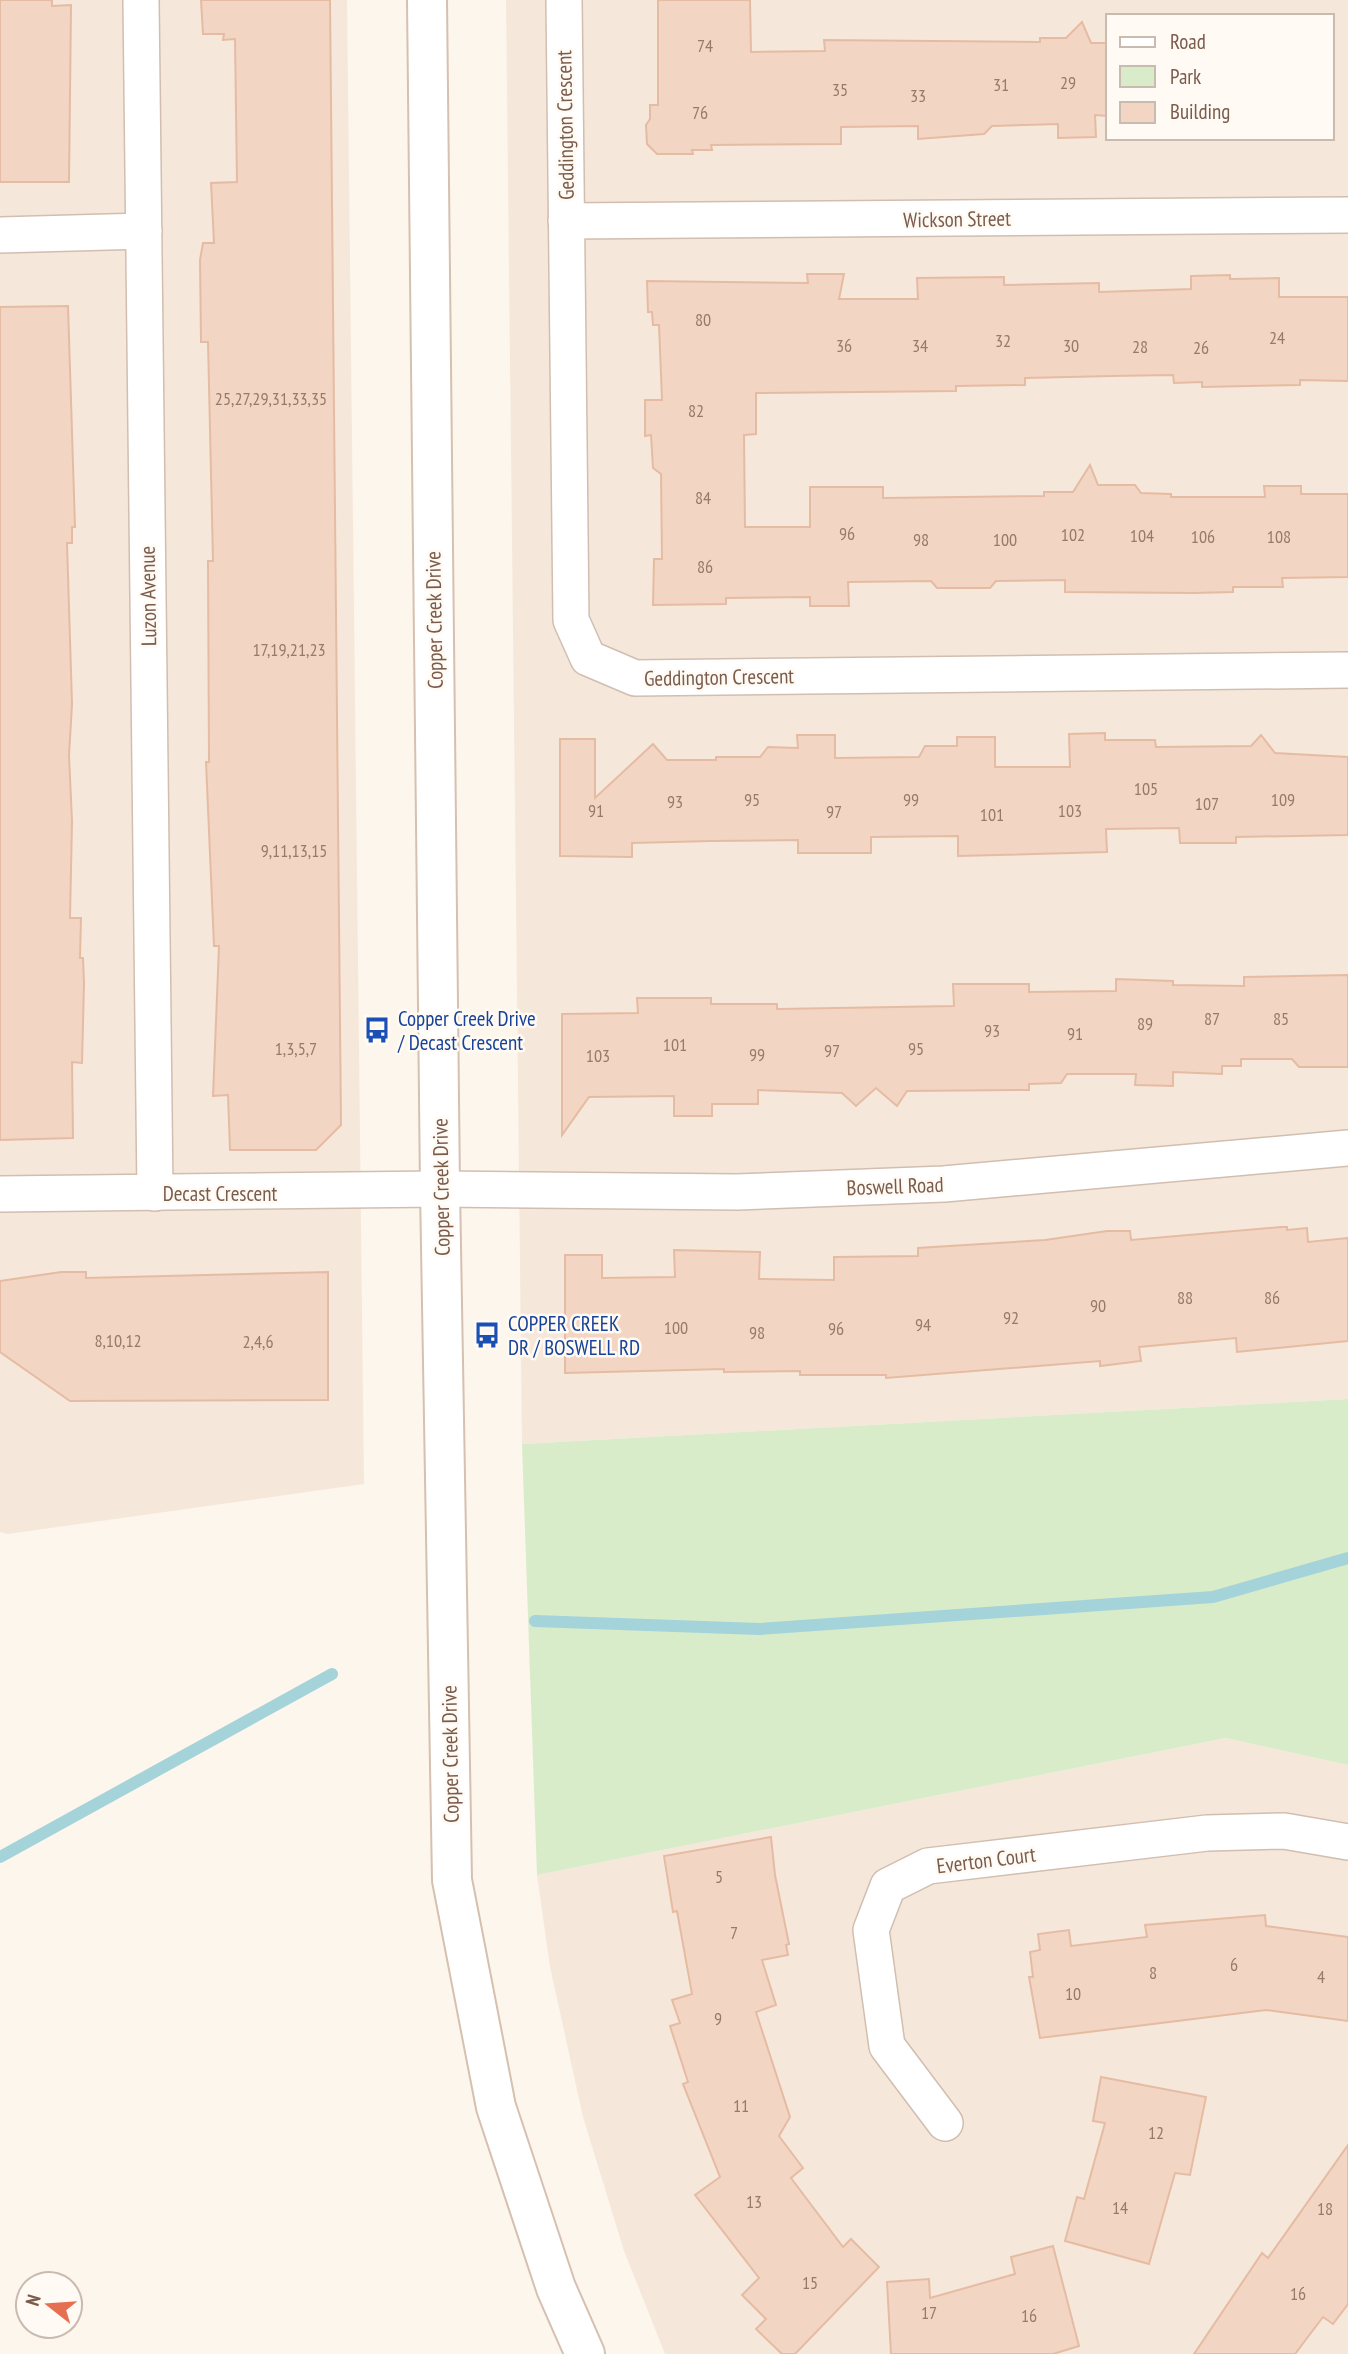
<svg xmlns="http://www.w3.org/2000/svg" width="1348" height="2354" font-family="'PT Sans Narrow',sans-serif">
<rect width="100%" height="100%" fill="#fdf6ec"/>
<!-- residential -->
<g fill="#f5e8da" fill-rule="evenodd">
<path d="M0,0H347L364,1484L8,1534L0,1532Z"/>
<path d="M506,0H1348V1399L522,1444ZM1108,16H1332V138H1108Z"/>
<path d="M1226,1738L1348,1765V2354H665L624,2251L583,2117L550,1967L537,1875Z"/>
</g>
<!-- green -->
<path fill="#d8ecc9" d="M1348,1399V1765L1226,1738L537,1875L522,1444Z"/>
<g fill="none" stroke-linecap="round" stroke-linejoin="round">
<!-- stream -->
<g stroke="#a5d3da" stroke-width="12">
<path d="M535,1621L759,1629L1213,1597L1348,1558"/>
<path d="M0,1857L332,1674"/>
</g>
</g>
<!-- building -->
<g fill="#f3d5c3" stroke="#e6bba3" stroke-width="2">
<path d="M0,0H52V6L71,5L69,182H0Z"/>
<path d="M201,0H330L341,1125L316,1150H230L228,1095L213,1096L219,946H214L206,762H209L208,561H213L208,342H201L200,260L203,243H214L211,183L237,182L235,39L223,40L224,34H203Z"/>
<path d="M658,0H750L751,52L825,51L824,40L1040,42V38H1066L1082,22L1091,43H1108V116L1095,115L1096,137L1058,138V124L992,126L984,134L918,139V126L841,127V144L711,145L712,150H692L693,154H657L647,144L646,125L650,119V105H658Z"/>
<path d="M807,274H844L839,299H918L917,278L1004,277V285L1099,283V292L1191,289V276L1230,275V279L1279,278V297H1348V381L1300,380V385L1202,387V382L1174,383L1173,375L1112,376L1025,378V385L956,386V391L756,393V434L744,435L745,527H810V487H883V498L1044,496V492H1073L1090,465L1098,485H1135L1141,493L1171,494V497H1265L1264,486H1301V494H1348V577L1282,578L1283,587H1233V592L1194,593L1065,592V580L996,581L990,588H937L931,581L848,582L849,606H810V597L726,598V604L653,605L654,559H662L661,474L653,468L651,435L645,436V400H662L659,325H653L652,312H648L647,281L808,283Z"/>
<path d="M68,306L75,527H72V543H67L72,704L69,756L72,821L70,918H81L80,958H83L84,983L82,1063L72,1062L73,1138L0,1140V307Z"/>
<path d="M1105,733V740H1155L1156,747L1251,746L1261,735L1275,753L1348,757V835L1236,837V843H1180L1179,828L1106,829L1107,852L958,856V836L871,837V853H798V840L711,841L632,843V857L560,856V739H595V798L653,744L667,760H716V757H760L768,747L798,748L797,735H835V758L919,757L925,746H957V737H995V767H1070L1069,734Z"/>
<path d="M1348,975V1067H1299L1292,1059H1241V1066H1222V1074L1173,1072V1086L1135,1085L1136,1074H1067L1061,1083L1029,1084V1090L907,1091L897,1106L876,1088L856,1106L842,1093L758,1090V1104H712V1116H674V1096L589,1097L562,1135V1014L638,1013L637,998H711V1004H777V1009L954,1006L953,984H1029V992L1116,991V979L1173,981V985L1244,986V977Z"/>
<path d="M1281,1227H1287V1230L1307,1228L1308,1242L1348,1238V1341L1237,1352L1236,1338L1139,1347L1141,1361L1100,1366V1361L886,1378V1375H800V1371L724,1372V1369L565,1373V1255H602V1278L675,1277L674,1250L760,1252L759,1279L834,1280V1257L918,1256V1248L1045,1240L1107,1231H1130L1131,1240Z"/>
<path d="M61,1272H86V1278L328,1272V1400L70,1401L0,1352V1281Z"/>
<path d="M771,1837L775,1875L789,1944L786,1945L788,1955L762,1960L776,2005L756,2012L790,2117L779,2136L803,2168L791,2178L843,2247L851,2239L879,2267L795,2354H782L756,2329L766,2319L742,2295L759,2278L695,2195L720,2177L683,2084L688,2082L670,2026L680,2023L672,2000L692,1994L677,1911L673,1912L664,1856Z"/>
<path d="M1265,1915L1266,1926L1348,1937V2021L1266,2010L1040,2038L1029,1977H1033L1030,1952L1040,1950L1038,1934L1069,1930L1071,1946L1147,1937L1145,1925Z"/>
<path d="M1101,2077L1206,2097L1190,2175L1175,2173L1149,2264L1065,2241L1077,2197L1084,2199L1105,2123L1093,2121Z"/>
<path d="M1348,2145V2304L1333,2324L1323,2317L1295,2354H1194L1262,2253L1268,2258Z"/>
<path d="M1053,2246L1079,2346L1053,2354H891L887,2282L929,2279L930,2298L1015,2274L1011,2257Z"/>
</g>
<g fill="none" stroke-linecap="round" stroke-linejoin="round">
<!-- street casing -->
<g stroke="#d1beb0" stroke-width="38">
<g id="street">
<path d="M141,0L155,1193"/>
<path d="M564,0L571,620L588,658L635,678L1348,670"/>
<path d="M566,221L1348,215"/>
<path d="M0,235L144,231"/>
<path d="M0,1194L440,1189L737,1192L944,1184L1348,1148"/>
<path d="M945,2123L887,2046L871,1930L888,1886L928,1866L1207,1833L1284,1831L1348,1842"/>
</g>
</g>
<!-- secondary casing -->
<g stroke="#d6c0b0" stroke-width="42">
<path id="secondary" d="M427,0L440,1189L452,1880L496,2107L556,2288L585,2354"/>
</g>
<!-- street -->
<use href="#street" stroke="#fff" stroke-width="35"/>
<!-- secondary -->
<use href="#secondary" stroke="#fff" stroke-width="38"/>
</g>
<!-- icons -->
<defs>
<g id="bus-bare" transform="scale(2.1)"><path d="M-5-6H5V4H4V6H2V4H-2V6H-4V4H-5ZM-3.5-4V0h7V-4ZM-3.5 1.2v1.5H-2V1.2ZM2 1.2v1.5H3.5V1.2Z" fill="#1a4fb4" stroke="#fffaf3" stroke-width="2.5" paint-order="stroke"/></g>
</defs>
<g fill-rule="evenodd">
<use href="#bus-bare" x="377" y="1030"/>
<use href="#bus-bare" x="487" y="1335"/>
</g>
<g text-anchor="middle" dominant-baseline="central" stroke-width="5" stroke-linejoin="round" paint-order="stroke">
<!-- number labels -->
<g font-size="18" fill="#987a6a">
<text x="705" y="45">74</text>
<text x="1068" y="82">29</text>
<text x="1001" y="84">31</text>
<text x="840" y="89">35</text>
<text x="918" y="95">33</text>
<text x="700" y="112">76</text>
<text x="703" y="319">80</text>
<text x="1277" y="337">24</text>
<text x="1003" y="340">32</text>
<text x="844" y="345">36</text>
<text x="920" y="345">34</text>
<text x="1071" y="345">30</text>
<text x="1140" y="346">28</text>
<text x="1201" y="347">26</text>
<text x="271" y="398">25,27,29,31,33,35</text>
<text x="696" y="410">82</text>
<text x="703" y="497">84</text>
<text x="847" y="533">96</text>
<text x="1073" y="534">102</text>
<text x="1142" y="535">104</text>
<text x="1203" y="536">106</text>
<text x="1279" y="536">108</text>
<text x="921" y="539">98</text>
<text x="1005" y="539">100</text>
<text x="705" y="566">86</text>
<text x="289" y="649">17,19,21,23</text>
<text x="1146" y="788">105</text>
<text x="752" y="799">95</text>
<text x="911" y="799">99</text>
<text x="1283" y="799">109</text>
<text x="675" y="801">93</text>
<text x="1207" y="803">107</text>
<text x="596" y="810">91</text>
<text x="1070" y="810">103</text>
<text x="834" y="811">97</text>
<text x="992" y="814">101</text>
<text x="294" y="850">9,11,13,15</text>
<text x="1212" y="1018">87</text>
<text x="1281" y="1018">85</text>
<text x="1145" y="1023">89</text>
<text x="992" y="1030">93</text>
<text x="1075" y="1033">91</text>
<text x="675" y="1044">101</text>
<text x="296" y="1048">1,3,5,7</text>
<text x="916" y="1048">95</text>
<text x="832" y="1050">97</text>
<text x="757" y="1054">99</text>
<text x="598" y="1055">103</text>
<text x="1185" y="1297">88</text>
<text x="1272" y="1297">86</text>
<text x="1098" y="1305">90</text>
<text x="1011" y="1317">92</text>
<text x="923" y="1324">94</text>
<text x="676" y="1327">100</text>
<text x="836" y="1328">96</text>
<text x="757" y="1332">98</text>
<text x="118" y="1340">8,10,12</text>
<text x="258" y="1341">2,4,6</text>
<text x="719" y="1876">5</text>
<text x="734" y="1932">7</text>
<text x="1234" y="1964">6</text>
<text x="1153" y="1972">8</text>
<text x="1321" y="1976">4</text>
<text x="1073" y="1993">10</text>
<text x="718" y="2018">9</text>
<text x="741" y="2105">11</text>
<text x="1156" y="2132">12</text>
<text x="754" y="2201">13</text>
<text x="1120" y="2207">14</text>
<text x="1325" y="2208">18</text>
<text x="810" y="2282">15</text>
<text x="1298" y="2293">16</text>
<text x="929" y="2312">17</text>
<text x="1029" y="2315">16</text>
</g>
<!-- street labels -->
<g font-size="21" fill="#7a5c4d" stroke="#fffaf3">
<text transform="translate(565 125) rotate(-91)">Geddington Crescent</text>
<text transform="translate(957 219) rotate(-1)">Wickson Street</text>
<text transform="translate(148 596) rotate(-91)">Luzon Avenue</text>
<text transform="translate(434 620) rotate(-91)">Copper Creek Drive</text>
<text transform="translate(719 677) rotate(-1)">Geddington Crescent</text>
<text transform="translate(895 1186) rotate(-2)">Boswell Road</text>
<text transform="translate(441 1187) rotate(-91)">Copper Creek Drive</text>
<text x="220" y="1193">Decast Crescent</text>
<text transform="translate(450 1754) rotate(-91)">Copper Creek Drive</text>
<text transform="translate(986 1860) rotate(-7)">Everton Court</text>
</g>
<!-- transit labels -->
<g font-size="21" fill="#164399" stroke="#fffaf3" text-anchor="start">
<text x="398" y="1018">Copper Creek Drive<tspan x="398" dy="24">/ Decast Crescent</tspan></text>
<text x="508" y="1323">COPPER CREEK<tspan x="508" dy="24">DR / BOSWELL RD</tspan></text>
</g>
</g>
<!-- legend -->
<rect x="1106" y="14" width="228" height="126" fill="#fffaf3" stroke="#cabbb1" stroke-width="2"/>
<rect x="1120" y="37" width="35" height="10" fill="#ffffff" stroke="#cabbb1" stroke-width="2"/>
<text x="1170" y="49" font-size="21" fill="#7a5c4d">Road</text>
<rect x="1120" y="66" width="35" height="21" fill="#d8ecc9" stroke="#cabbb1" stroke-width="2"/>
<text x="1170" y="84" font-size="21" fill="#7a5c4d">Park</text>
<rect x="1120" y="102" width="35" height="21" fill="#f3d5c3" stroke="#cabbb1" stroke-width="2"/>
<text x="1170" y="119" font-size="21" fill="#7a5c4d">Building</text>
<!-- north arrow -->
<g transform="translate(49 2305) rotate(287)"><circle r="33" fill="#fffaf3" stroke="#cabbb1" stroke-width="2"/>
<path d="M0-5L12 26L0 18L-12 26Z" fill="#e76f51"/>
<text y="-10" font-size="19" font-weight="bold" text-anchor="middle" fill="#7a5c4d">N</text>
</g>
</svg>
